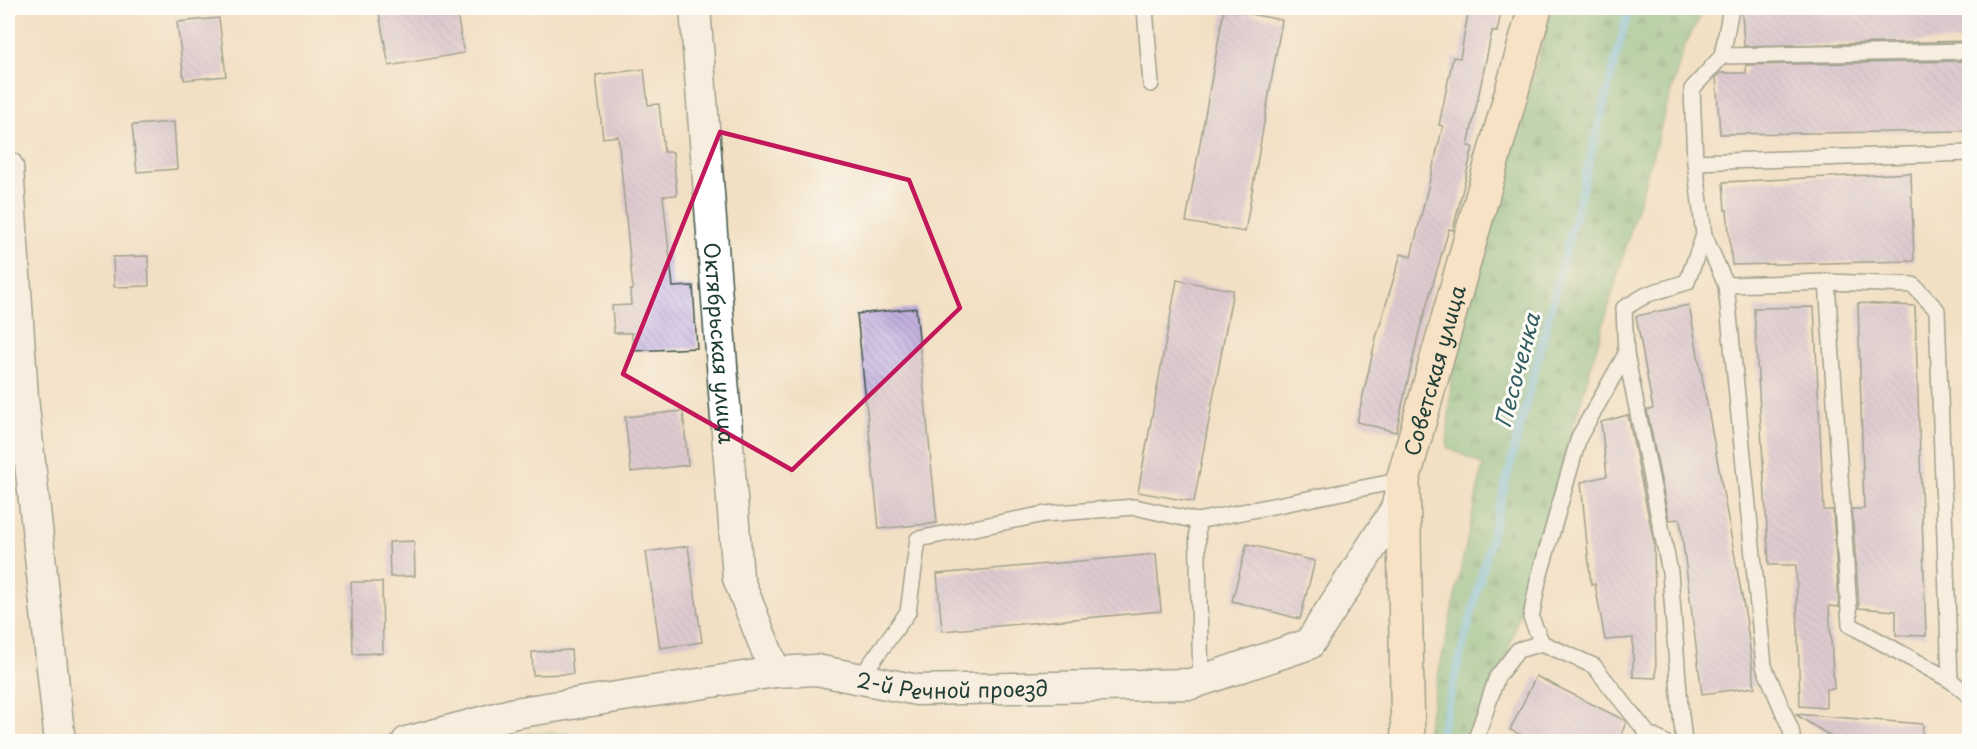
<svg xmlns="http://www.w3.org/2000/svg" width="1977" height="749" font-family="'Playpen Sans',sans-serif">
<defs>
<pattern id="forest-firs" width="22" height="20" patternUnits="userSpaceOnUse" patternTransform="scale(1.5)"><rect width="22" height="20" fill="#74be85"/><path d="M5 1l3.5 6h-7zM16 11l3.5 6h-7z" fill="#5f9c6e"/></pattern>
<pattern id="building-back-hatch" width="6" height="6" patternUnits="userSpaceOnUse" patternTransform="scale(1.5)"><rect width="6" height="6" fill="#c2afde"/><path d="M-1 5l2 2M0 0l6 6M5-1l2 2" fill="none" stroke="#9d90b5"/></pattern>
</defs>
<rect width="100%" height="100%" fill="#fdfcf7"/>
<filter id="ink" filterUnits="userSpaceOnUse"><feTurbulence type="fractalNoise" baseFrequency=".0167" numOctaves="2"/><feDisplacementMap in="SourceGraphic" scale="12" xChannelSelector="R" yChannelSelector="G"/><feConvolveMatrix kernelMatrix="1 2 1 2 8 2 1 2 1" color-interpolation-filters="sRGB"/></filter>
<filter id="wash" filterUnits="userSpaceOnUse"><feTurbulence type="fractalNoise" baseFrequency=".008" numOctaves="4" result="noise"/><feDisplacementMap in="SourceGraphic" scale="24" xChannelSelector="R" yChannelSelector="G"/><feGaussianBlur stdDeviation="1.35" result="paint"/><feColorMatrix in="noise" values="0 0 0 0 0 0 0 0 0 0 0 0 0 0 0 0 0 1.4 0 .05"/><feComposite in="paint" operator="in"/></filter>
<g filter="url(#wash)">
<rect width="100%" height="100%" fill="#f2e0c4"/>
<!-- forest -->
<g fill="url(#forest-firs)" stroke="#4a7e5c" stroke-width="1.5">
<path d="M1552,8H1705L1684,47L1482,741L1424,742L1483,465L1447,447L1452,367Z"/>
<path d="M531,733H568L572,741H493Z"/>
</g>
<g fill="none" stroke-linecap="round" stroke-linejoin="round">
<!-- stream -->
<path stroke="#6bc3e9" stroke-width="8" d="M1438,742L1629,8"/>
</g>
<g id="blocks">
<!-- building -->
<g fill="url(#building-back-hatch)">
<path d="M378,8H456L464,53L389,66Z"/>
<path d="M1469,8H1502L1497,32L1492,31L1468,146L1473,147L1453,230L1449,229L1419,332L1396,432L1357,422L1376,338L1401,254L1411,257L1443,126L1439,125L1453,57L1460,58Z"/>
<path d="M1819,8H1970V41L1744,46L1742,10Z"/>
<path d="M1224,9L1282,20L1245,232L1186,222Z"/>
<path d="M219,18L226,76L184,80L177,22Z"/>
<path d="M1970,61V131L1720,134L1716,77L1720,73H1746V65Z"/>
<path d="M644,69L648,105L659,104L664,152H673L677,195L663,196L673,287L693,286L697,348L633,351L632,333H614L612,306L631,305L630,290H633L618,136L603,138L596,75Z"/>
<path d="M174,122L177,169L137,172L132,125Z"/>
<path d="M1911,173L1914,261L1732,265L1727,210H1725L1723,182Z"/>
<path d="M148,256L149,286L114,287L113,257Z"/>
<path d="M1177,280L1233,290L1194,502L1138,492Z"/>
<path d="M1858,303L1915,306L1926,636L1896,635V611L1859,608L1852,509H1864Z"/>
<path d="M1689,305L1746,618L1755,687L1702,694L1680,519L1669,520L1647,410L1653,409L1636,316Z"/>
<path d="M1814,307L1824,510H1833L1839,607L1829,606L1834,689H1826V708L1800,706L1796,565H1769L1754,308Z"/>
<path d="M916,308L937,523L879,529L857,314Z"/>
<path d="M683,411L688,465L631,472L625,417Z"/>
<path d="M1628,415L1654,543L1656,678L1633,677V638L1605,640L1595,584L1591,585L1581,482L1607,476L1601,422Z"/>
<path d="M414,541L415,576L390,577L389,542Z"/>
<path d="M1247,544L1315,561L1300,619L1232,601Z"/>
<path d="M688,546L702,642L660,648L646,552Z"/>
<path d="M1156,554L1161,611L942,631L937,574Z"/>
<path d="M351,582H382L383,653L353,654Z"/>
<path d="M571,650L573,674L533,675L532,652Z"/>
<path d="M1536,676L1624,720L1626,722L1619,741H1535L1510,730Z"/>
<path d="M1795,714L1923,724L1922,741H1838Z"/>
</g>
</g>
</g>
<g filter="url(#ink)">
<use href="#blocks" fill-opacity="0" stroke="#3f554a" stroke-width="1.5"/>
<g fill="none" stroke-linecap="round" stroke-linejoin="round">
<!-- lane casing -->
<g stroke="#3f554a" stroke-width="18">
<g id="lane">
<path d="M1145,8L1151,84"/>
<path d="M1731,8L1722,56L1692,89L1695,162L1704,235L1726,285L1827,282L1913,285L1937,310L1950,680L1970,696"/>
<path d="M1722,56L1970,51"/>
<path d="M1695,162L1970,153"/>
<path d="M1827,282L1850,625L1950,680"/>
<path d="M1726,285L1764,666L1791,730L1793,742"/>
<path d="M1626,354L1579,437L1538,581L1531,618L1542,643L1594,666L1648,734L1664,742"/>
<path d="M1197,521L1201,681"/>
<path d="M860,678L908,612L918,539L1045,514L1135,507L1197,521L1403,480"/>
<path d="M1475,742L1497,677L1518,650L1542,643"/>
<path d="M1684,742L1680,706L1670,572L1626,354L1624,308L1648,294L1687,282L1704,235"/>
</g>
</g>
<!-- street casing -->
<g stroke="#3f554a" stroke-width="33">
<g id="street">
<path id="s1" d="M695,8L738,578L775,672"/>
<path d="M8,167L23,398L60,742"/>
<path id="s2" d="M407,742L515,713L775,672L816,670L917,690L1191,684L1309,644L1396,509L1402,484"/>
</g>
</g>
<!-- secondary casing -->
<g stroke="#3f554a" stroke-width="36">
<g id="secondary">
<path id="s3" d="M1408,742L1403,480L1535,8"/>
</g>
</g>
<!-- lane -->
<use href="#lane" stroke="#fff" stroke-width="15"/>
<!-- street -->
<use href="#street" stroke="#fff" stroke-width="30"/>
<!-- secondary -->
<use href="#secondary" stroke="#fde5c5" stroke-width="33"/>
</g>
</g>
<!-- marked area -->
<path d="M0 0H1977V749H0ZM720,132L909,180L960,308L792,470L623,374Z" fill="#f2e0c4" fill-opacity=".55" fill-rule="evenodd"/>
<path fill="none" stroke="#c2185b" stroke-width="4.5" stroke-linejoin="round" d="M720,132L909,180L960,308L792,470L623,374Z"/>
<g text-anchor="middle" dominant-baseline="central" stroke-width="6" stroke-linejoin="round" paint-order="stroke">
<!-- street labels -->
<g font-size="21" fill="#1f3d34" stroke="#fdfcf7">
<text stroke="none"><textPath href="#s1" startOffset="336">Октябрьская улица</textPath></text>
<text stroke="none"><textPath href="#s3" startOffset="376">Советская улица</textPath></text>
<text stroke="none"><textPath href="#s2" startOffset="554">2-й Речной проезд</textPath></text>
</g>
<!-- water labels -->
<g font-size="22" font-style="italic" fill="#325e61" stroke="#fdfcf7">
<text transform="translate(1516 370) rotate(-75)">Песоченка</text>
</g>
</g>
<!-- margin -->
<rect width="1977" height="749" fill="none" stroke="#fdfcf7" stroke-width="30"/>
</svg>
